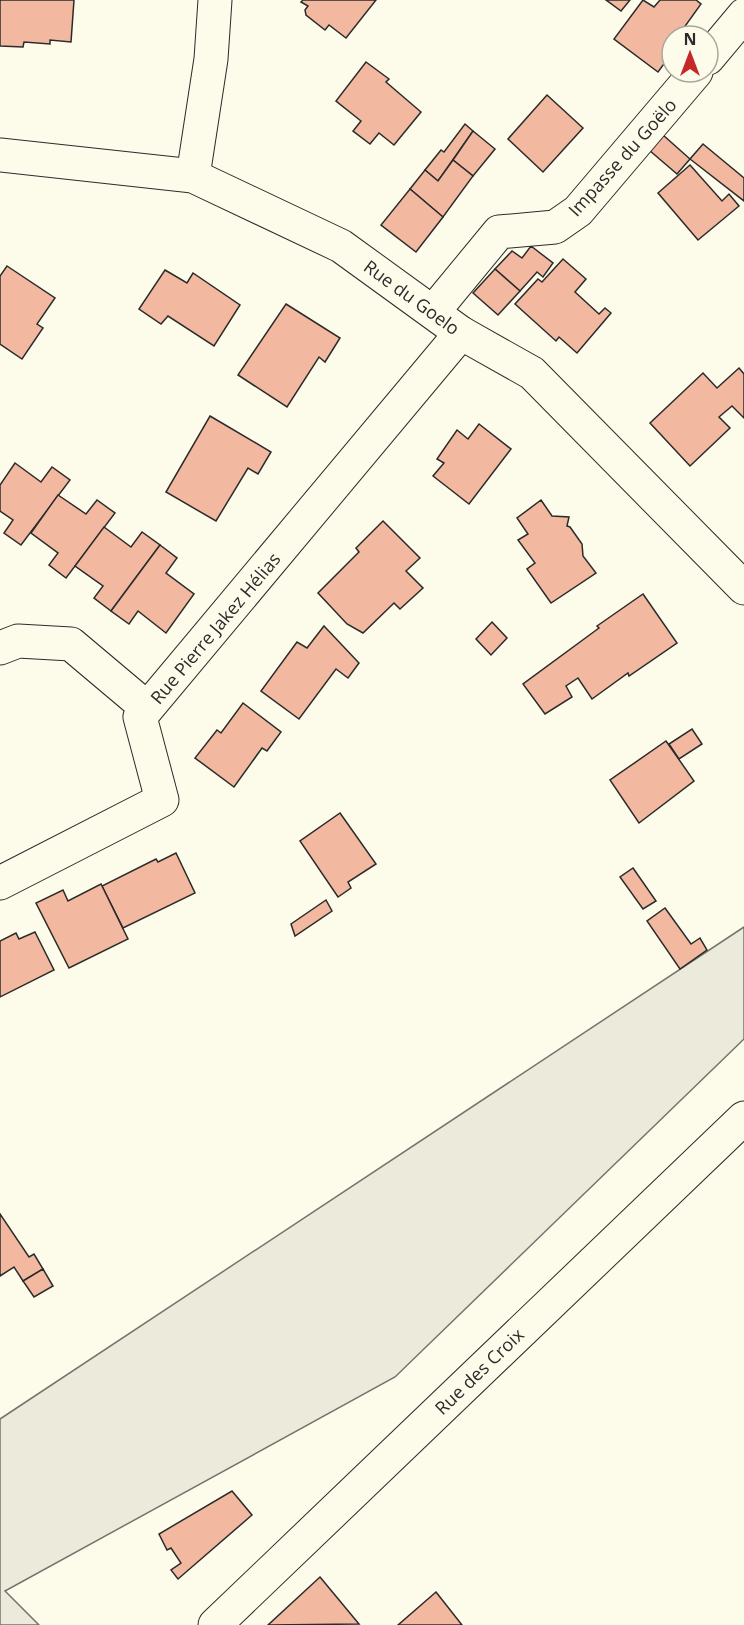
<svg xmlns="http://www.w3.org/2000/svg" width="744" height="1625" font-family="'Open Sans',sans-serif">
<rect width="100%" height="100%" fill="#fdfbea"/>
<!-- green -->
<path fill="#ecebdb" stroke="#74746e" stroke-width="1.5" d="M744,927V1039L395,1377L5,1591L39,1625H0V1419Z"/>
<!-- building -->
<g fill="#f2b8a0" stroke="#2b2b2b" stroke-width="1.5">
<path d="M0,0H74L71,42L50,40V44L24,42L23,47L0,46Z"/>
<path d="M303,0H376L346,38L329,25L325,30L306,15L305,10L308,6L301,2Z"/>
<path d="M606,0H630L621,11Z"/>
<path d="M643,0L654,7L660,0H696L701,4L683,29L687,32L684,36H672V53L658,72L614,39Z"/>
<path d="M366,62L389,79L386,82L421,112L394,145L379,133L370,144L353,131L361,121L336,101Z"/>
<path d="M547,95L583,128L543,172L508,139Z"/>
<path d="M465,124L473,131L438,181L425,170L441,150L444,152Z"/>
<path d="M473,131L495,149L473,176L453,160Z"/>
<path d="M663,135L690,159L677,174L649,150Z"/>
<path d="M703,144L744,178V201L690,159Z"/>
<path d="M453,160L473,176L443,217L410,189L425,170L438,181Z"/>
<path d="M690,165L722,201L729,194L739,206L698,240L658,193Z"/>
<path d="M410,189L443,217L416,252L381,225Z"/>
<path d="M531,246L553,263L543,277L537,272L520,291L495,269L512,251L522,258Z"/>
<path d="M563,259L586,279L575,292L599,314L605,308L611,313L577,353L559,337L556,341L515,304L538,279L542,282Z"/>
<path d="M7,266L55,298L37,324L43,328L22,359L0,344V276Z"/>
<path d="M495,269L520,291L498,315L473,293Z"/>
<path d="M165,270L187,283L193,273L240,305L214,346L168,316L161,324L139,309Z"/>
<path d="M286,304L340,338L325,362L319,357L287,407L238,375Z"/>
<path d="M739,368L744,374V418L732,406L719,417L730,428L690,466L650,423L703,373L717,388Z"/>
<path d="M210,416L271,452L258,474L248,468L216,521L166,492Z"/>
<path d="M479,424L511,449L469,504L433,476L444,463L437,459L457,430L468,439Z"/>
<path d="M15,463L41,482L52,467L70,480L21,545L4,533L13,520L0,511V485Z"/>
<path d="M58,495L86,514L97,500L115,513L66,578L49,565L58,553L31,533Z"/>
<path d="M541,500L552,516L569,517L567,526L570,527L582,544L583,556L596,573L551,603L527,569L535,563L518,540L528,534L517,518Z"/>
<path d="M383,521L420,558L406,571L423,588L400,609L394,603L363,633L347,624L318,593L359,552L356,548Z"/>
<path d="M104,527L131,547L142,532L160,545L111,611L94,598L103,586L75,566Z"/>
<path d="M160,545L177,558L166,573L194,594L166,633L138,611L129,624L111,611Z"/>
<path d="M643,594L677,643L629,676L628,673L592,699L578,678L566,686L572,697L545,714L523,684L599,628L597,626Z"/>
<path d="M492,622L507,638L491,655L476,639Z"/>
<path d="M324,626L359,663L348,678L336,669L299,719L261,691L297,642L307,648Z"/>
<path d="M243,703L281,732L267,751L262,748L234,787L195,758L217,730L221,733Z"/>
<path d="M692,729L702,744L679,759L669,744Z"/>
<path d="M666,741L694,781L639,823L610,780Z"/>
<path d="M340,813L376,864L348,882L351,888L338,897L300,841Z"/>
<path d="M176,853L195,893L123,928L102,886L156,859L158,862Z"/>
<path d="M633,868L656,901L643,909L620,877Z"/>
<path d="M101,884L128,939L69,968L36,903L63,890L68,901Z"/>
<path d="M326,900L332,911L295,936L291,924Z"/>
<path d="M665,908L691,944L700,938L707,950L680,969L647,921Z"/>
<path d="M35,932L54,970L0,997V941L16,933L19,939Z"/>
<path d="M0,1214L29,1257L34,1254L43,1269L23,1281L14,1267L0,1276Z"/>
<path d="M43,1269L53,1286L34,1297L23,1281Z"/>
<path d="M232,1491L252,1515L178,1579L171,1570L181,1563L171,1548L167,1550L159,1534Z"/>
<path d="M320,1577L359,1624L268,1625Z"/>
<path d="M436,1592L462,1625H398Z"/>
</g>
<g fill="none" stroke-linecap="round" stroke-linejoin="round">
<!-- street casing -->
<g stroke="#2b2b2b" stroke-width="35">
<g id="street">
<path d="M708,58L744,15"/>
<path d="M0,155L193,176L341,246L461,333L532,373L744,588"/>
<path d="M193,176L211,59L215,0"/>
<path d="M433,312L499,232L555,227L578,211L696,72"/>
<path d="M0,648L18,641L71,644L147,708"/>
<path d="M0,883L162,800L140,717L461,333"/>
</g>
</g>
<!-- secondary casing -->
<g stroke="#2b2b2b" stroke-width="35">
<path id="secondary" d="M215,1625L744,1118"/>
</g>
<!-- street -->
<use href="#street" stroke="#fdfbea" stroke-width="33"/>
<!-- secondary -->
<use href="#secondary" stroke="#fdfbea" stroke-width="33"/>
</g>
<g text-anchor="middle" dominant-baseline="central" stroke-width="4.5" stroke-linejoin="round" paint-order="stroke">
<!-- street labels -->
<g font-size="18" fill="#2b2b2b" stroke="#fdfbea">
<text transform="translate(622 157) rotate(-48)">Impasse du Goëlo</text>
<text transform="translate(412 297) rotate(36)">Rue du Goelo</text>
<text transform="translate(215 628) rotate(-50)">Rue Pierre Jakez Hélias</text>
<text transform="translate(479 1371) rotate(-44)">Rue des Croix</text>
</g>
</g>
<!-- north arrow -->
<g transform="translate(690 54)"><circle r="28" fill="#fdfbea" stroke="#a9a89e" stroke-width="1.5"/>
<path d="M0-4.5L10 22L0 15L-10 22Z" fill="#c62828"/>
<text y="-9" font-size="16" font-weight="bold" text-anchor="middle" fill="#2b2b2b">N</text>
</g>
</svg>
